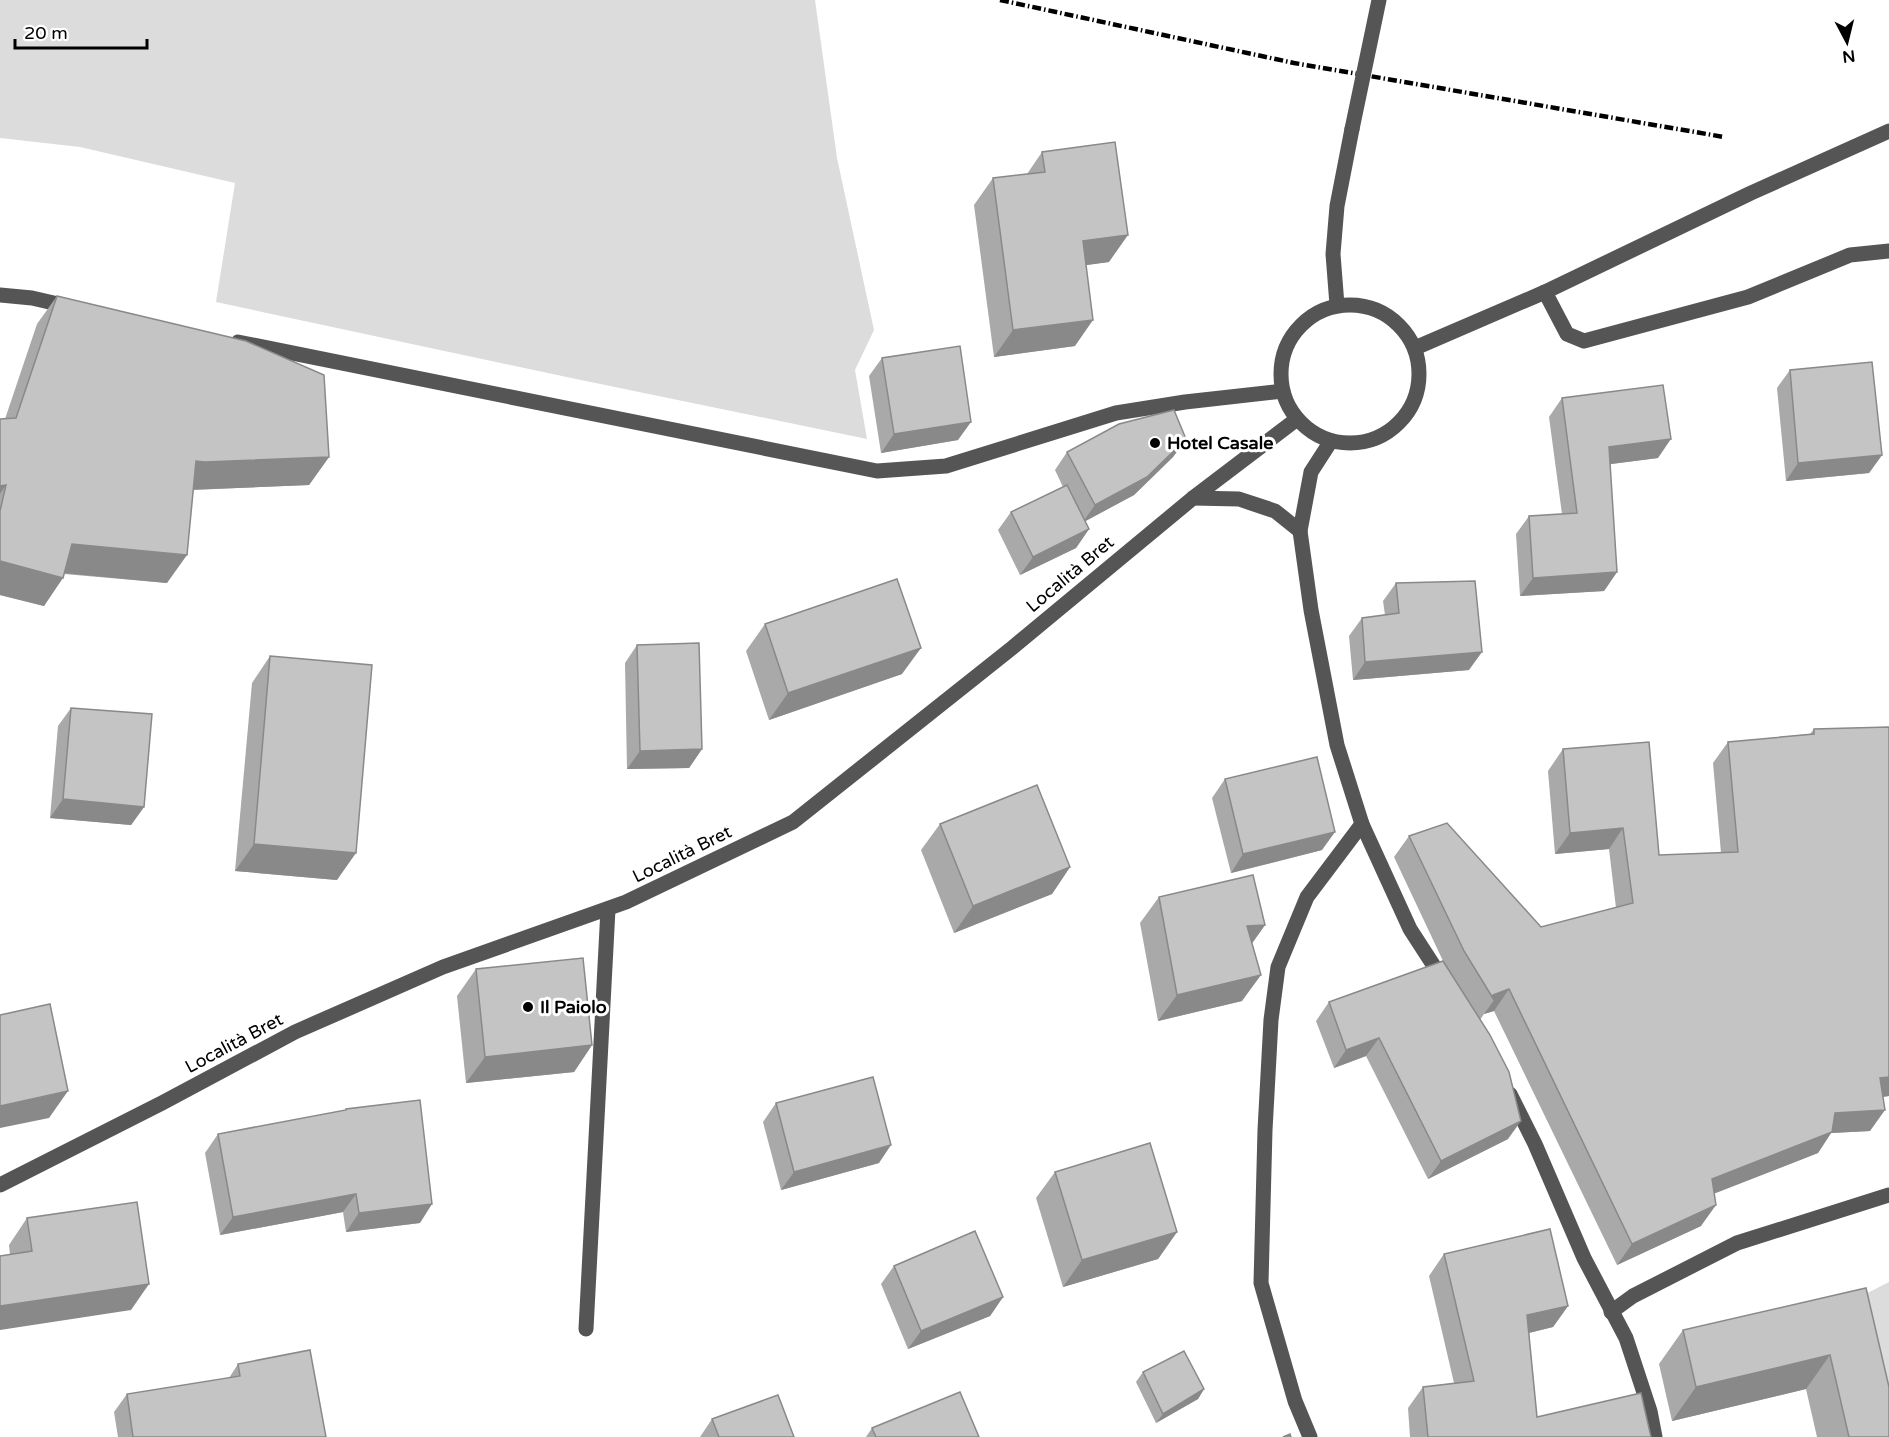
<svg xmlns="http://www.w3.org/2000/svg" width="1889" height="1437" font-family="'Varela Round',sans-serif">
<rect width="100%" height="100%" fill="#fff"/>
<!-- green -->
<g fill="#dcdcdc">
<path d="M0,0H815L837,158L874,330L855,370L867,439L576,379L216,302L235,183L80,147L0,138Z"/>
<path d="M1889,1282V1437L1844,1305Z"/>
</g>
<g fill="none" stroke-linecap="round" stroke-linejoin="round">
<!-- minor -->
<g stroke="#555" stroke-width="15">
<path d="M1545,292L1567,334L1584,341L1748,297L1850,255L1889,251"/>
<path d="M0,295L32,298L71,307"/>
<circle cx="1350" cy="374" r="69"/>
<path d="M1337,305L1333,254L1337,206L1352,129"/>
<path d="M238,342L877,471L946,466L1116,413L1185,402L1283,391"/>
<path d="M1415,348L1545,292L1751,193L1889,131"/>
<path d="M1331,441L1311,472L1300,531L1311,610L1337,745L1362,824L1410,929L1443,980"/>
<path d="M1193,498L1239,499L1275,511L1300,531"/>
<path d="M1510,1094L1535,1144L1584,1258L1626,1338L1650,1411L1655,1437"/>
<path d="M0,1185L162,1103L295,1032L443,967L626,902L793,822L1012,648L1193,498L1297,419"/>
<path d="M1611,1312L1633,1296L1737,1243L1889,1195"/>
<path d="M586,1329L608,909"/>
<path d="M1310,1437L1295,1401L1261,1283L1265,1130L1271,1020L1278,967L1307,897L1362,824"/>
</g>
<!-- rail -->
<path stroke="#000" stroke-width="4.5" stroke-dasharray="9 3 1.5 3" stroke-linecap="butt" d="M1000,0L1294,63L1724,137"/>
<!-- minor-bridge -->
<path stroke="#555" stroke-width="15" d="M1352,129L1379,0"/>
</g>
<!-- wall -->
<g fill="#a9a9a9">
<path d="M1042,152L1109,262L1086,265L1075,346L994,357L974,205L993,178L1027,174Z"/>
<path d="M57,296L329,457L309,485L193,490L167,583L64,574L44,606L0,595V419H5L37,324Z"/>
<path d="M882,358L958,440L881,453L869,376Z"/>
<path d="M1790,370L1882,455L1869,473L1786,481L1777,388Z"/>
<path d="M1562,398L1658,458L1610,464L1617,572L1604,591L1520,596L1516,534L1529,516L1562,514L1549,417Z"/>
<path d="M1186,439L1173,457L1134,495L1085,521L1089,529L1076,548L1020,575L998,530L1011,512L1063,487L1055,470L1067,452Z"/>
<path d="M1396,583L1469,670L1353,680L1349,636L1362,618L1385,615L1383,601Z"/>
<path d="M765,624L902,674L769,720L746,651Z"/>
<path d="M637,645L702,749L689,768L627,769L625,663Z"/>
<path d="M270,656L337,880L235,871L252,683Z"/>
<path d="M71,708L144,807L131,825L50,818L58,726Z"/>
<path d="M1889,727V1096L1883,1097L1870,1131L1831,1133L1818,1153L1714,1193L1701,1226L1617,1265L1494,1011L1484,1014L1480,1020L1508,1139L1428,1179L1366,1056L1334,1068L1316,1021L1329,1002L1444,963L1394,857L1409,836L1541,927L1616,908L1609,849L1555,854L1548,771L1563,749L1659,855L1721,853L1713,763L1728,742L1810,734L1814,729Z"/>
<path d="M1225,779L1322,850L1231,873L1212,798Z"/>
<path d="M940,824L1070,867L1052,894L954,933L921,850Z"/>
<path d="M1159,897L1265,925L1252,943L1242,1001L1158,1021L1140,923Z"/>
<path d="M476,969L592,1045L574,1072L466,1083L457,996Z"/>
<path d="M776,1103L879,1163L781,1190L763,1122Z"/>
<path d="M346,1109L420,1223L346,1232L343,1212L220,1235L205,1153L218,1134L344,1111Z"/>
<path d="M1055,1172L1177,1232L1158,1259L1063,1287L1036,1198Z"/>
<path d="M27,1218L131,1310L10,1255L9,1245Z"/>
<path d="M1444,1254L1568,1306L1553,1327L1529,1333L1537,1417L1651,1437H1410L1408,1408L1423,1387L1454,1383L1429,1276Z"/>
<path d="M894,1266L1003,1297L990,1316L908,1349L881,1284Z"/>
<path d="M1866,1288L1889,1437H1817L1806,1389L1672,1421L1659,1364L1683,1330Z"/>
<path d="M238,1364L326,1437H118L114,1412L127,1394L229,1378Z"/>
<path d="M1143,1372L1204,1389L1198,1399L1156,1423L1136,1382Z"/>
<path d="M712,1419L794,1437H700Z"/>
<path d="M872,1428L979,1437H866Z"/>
</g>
<!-- shaded-wall -->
<g fill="#898989">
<path d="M1128,235L1109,262L1065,268L1083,241Z"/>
<path d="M1093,320L1075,346L994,357L1013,330Z"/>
<path d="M971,422L958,440L881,453L894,434Z"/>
<path d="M1186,439L1173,457L1134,495L1082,523L1095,505Z"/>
<path d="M1671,439L1658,458L1596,466L1609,447Z"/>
<path d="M1882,455L1869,473L1786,481L1798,463Z"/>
<path d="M329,457L309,485L185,490L196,461Z"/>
<path d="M6,485L0,494V486Z"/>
<path d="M1089,529L1076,548L1020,575L1033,557Z"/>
<path d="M72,544L187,555L167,583L52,572Z"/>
<path d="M0,561L63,578L44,606L0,595Z"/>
<path d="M1617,572L1604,591L1520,596L1533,578Z"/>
<path d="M921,648L902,674L769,720L788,693Z"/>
<path d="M1482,652L1469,670L1353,680L1365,662Z"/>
<path d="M702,749L689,768L627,769L640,751Z"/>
<path d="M63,799L144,807L131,825L50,818Z"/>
<path d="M1623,828L1609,849L1555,854L1570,833Z"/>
<path d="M1335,832L1322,850L1231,873L1243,854Z"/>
<path d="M254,844L356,853L337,880L235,871Z"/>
<path d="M1070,867L1052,894L954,933L973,906Z"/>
<path d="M1265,925L1246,952L1247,926Z"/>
<path d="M1261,975L1242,1001L1158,1021L1177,995Z"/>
<path d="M1509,989L1494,1011L1484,1014L1494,1000L1493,995Z"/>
<path d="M1379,1038L1366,1056L1334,1068L1346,1050Z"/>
<path d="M592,1045L574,1072L466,1083L485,1057Z"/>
<path d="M1889,1077V1096L1865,1099L1880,1078Z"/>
<path d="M68,1091L49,1118L0,1128V1106Z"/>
<path d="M1885,1110L1870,1131L1831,1133L1818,1153L1698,1200L1712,1179L1835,1113Z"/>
<path d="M1521,1121L1508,1139L1428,1179L1441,1161Z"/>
<path d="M891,1145L879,1163L781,1190L794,1172Z"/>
<path d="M356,1194L343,1212L220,1235L233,1217Z"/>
<path d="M432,1204L420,1223L346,1232L359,1213Z"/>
<path d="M1716,1205L1701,1226L1617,1265L1632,1244Z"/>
<path d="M1177,1232L1158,1259L1063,1287L1082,1260Z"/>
<path d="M149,1284L131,1310L0,1330V1306Z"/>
<path d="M1003,1297L990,1316L908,1349L921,1331Z"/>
<path d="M1568,1306L1553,1327L1512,1337L1527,1315Z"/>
<path d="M1830,1355L1806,1389L1672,1421L1696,1387Z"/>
<path d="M1204,1389L1198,1399L1156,1423L1163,1414Z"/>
</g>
<!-- building -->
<g fill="#c4c4c4" stroke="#898989" stroke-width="1.5">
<path d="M1115,142L1128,235L1083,241L1093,320L1013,330L993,178L1045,172L1042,152Z"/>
<path d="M57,296L246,341L324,375L329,457L205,462L196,461L187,555L72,544L63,578L0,561V511L6,485L0,486V419L16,418Z"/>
<path d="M960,346L971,422L894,434L882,358Z"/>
<path d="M1872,362L1882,455L1798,463L1790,370Z"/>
<path d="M1663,385L1671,439L1609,447L1617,572L1533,578L1529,516L1577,513L1562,398Z"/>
<path d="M1174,410L1186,439L1147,477L1095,505L1067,452L1119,424Z"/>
<path d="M1067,485L1089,529L1033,557L1011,512Z"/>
<path d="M897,579L921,648L788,693L765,624Z"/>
<path d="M1475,581L1482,652L1365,662L1362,618L1399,613L1396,583Z"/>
<path d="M699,643L702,749L640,751L637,645Z"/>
<path d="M270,656L372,665L356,853L254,844Z"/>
<path d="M71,708L152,714L144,807L63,799Z"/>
<path d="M1889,727V1077L1880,1078L1885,1110L1835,1113L1832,1132L1712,1179L1716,1205L1632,1244L1509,989L1493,995L1494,1000L1464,951L1409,836L1447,823L1541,927L1633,903L1623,828L1570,833L1563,749L1649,742L1659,855L1738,852L1728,742L1814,734V729Z"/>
<path d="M1317,757L1335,832L1243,854L1225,779Z"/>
<path d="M1037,785L1070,867L973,906L940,824Z"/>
<path d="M1253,875L1265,925L1247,926L1261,975L1177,995L1159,897Z"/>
<path d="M583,958L592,1045L485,1057L476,969Z"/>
<path d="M1443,961L1490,1035L1509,1072L1521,1121L1441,1161L1379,1038L1346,1050L1329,1002Z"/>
<path d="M50,1004L68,1091L0,1106V1015Z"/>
<path d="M873,1077L891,1145L794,1172L776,1103Z"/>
<path d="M420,1100L432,1204L359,1213L356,1194L233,1217L218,1134L346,1110V1109Z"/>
<path d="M1150,1143L1177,1232L1082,1260L1055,1172Z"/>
<path d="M137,1202L149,1284L0,1306V1256L32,1251L27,1218Z"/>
<path d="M1550,1229L1568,1306L1527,1315L1537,1417L1641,1393L1651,1437H1428L1423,1387L1474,1381L1444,1254Z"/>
<path d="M975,1231L1003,1297L921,1331L894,1266Z"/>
<path d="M1866,1288L1889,1387V1437H1849L1830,1355L1696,1387L1683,1330Z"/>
<path d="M310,1350L326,1437H133L127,1394L240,1376L238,1364Z"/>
<path d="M1184,1351L1204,1389L1163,1414L1143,1372Z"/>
<path d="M960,1392L979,1437H876L872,1428Z"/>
<path d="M778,1395L794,1437H719L712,1419Z"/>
<path d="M1290,1434L1291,1437H1283Z"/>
</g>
<!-- markers -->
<g fill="#000" stroke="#fff" stroke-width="2">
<circle cx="1155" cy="443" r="6"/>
<circle cx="528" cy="1007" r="6"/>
</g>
<g text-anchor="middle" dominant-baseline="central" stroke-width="6" stroke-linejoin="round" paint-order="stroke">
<!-- poi labels -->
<g font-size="18" font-weight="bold" fill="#000" stroke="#fff" text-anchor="start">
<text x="1167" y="443">Hotel Casale</text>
<text x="540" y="1007">Il Paiolo</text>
</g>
<!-- street labels -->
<g font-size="18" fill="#000" stroke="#fff">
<text transform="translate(1070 574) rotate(-40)">Località Bret</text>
<text transform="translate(682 854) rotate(-26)">Località Bret</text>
<text transform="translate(234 1043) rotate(-28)">Località Bret</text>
</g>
</g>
<!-- north arrow -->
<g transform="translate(1847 42) rotate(173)" stroke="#ffffff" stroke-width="4.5" paint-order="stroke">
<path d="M0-4.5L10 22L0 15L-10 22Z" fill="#000000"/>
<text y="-9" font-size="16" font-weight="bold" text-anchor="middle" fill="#000000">N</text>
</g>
<!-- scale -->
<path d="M15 39v9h132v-9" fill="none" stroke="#000000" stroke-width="3"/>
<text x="24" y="39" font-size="18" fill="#000000" stroke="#ffffff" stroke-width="4.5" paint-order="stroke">20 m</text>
</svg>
